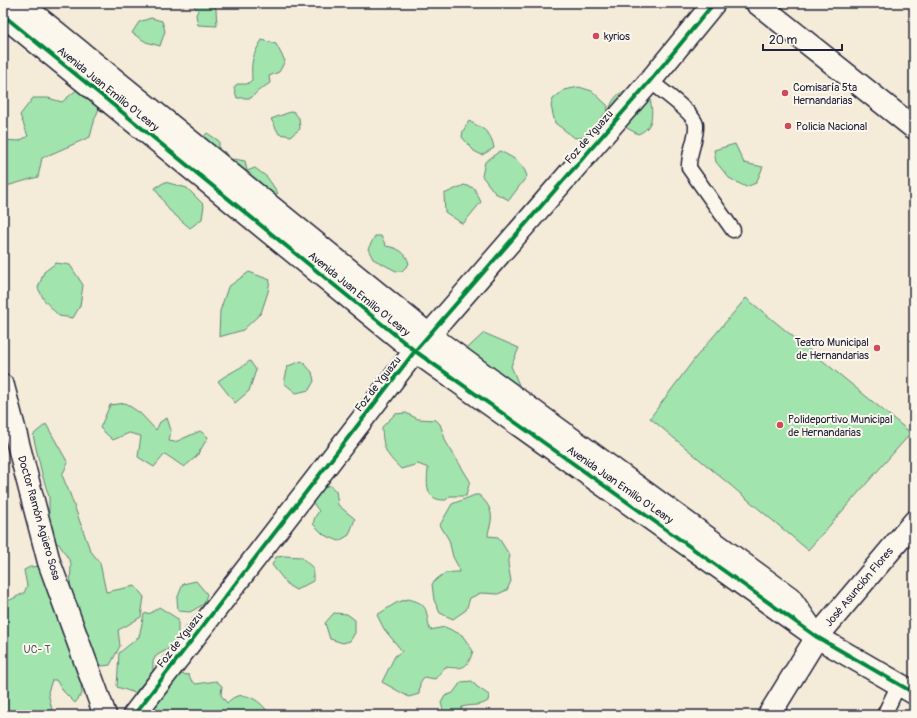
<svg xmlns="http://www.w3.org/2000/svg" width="917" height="718" font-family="Pangolin,sans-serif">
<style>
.green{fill:#a2e4ad;stroke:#628374}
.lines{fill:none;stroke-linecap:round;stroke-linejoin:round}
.lane-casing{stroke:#22223b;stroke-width:17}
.street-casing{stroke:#22223b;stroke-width:25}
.secondary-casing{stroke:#22223b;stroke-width:25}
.lane{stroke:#fbf7ec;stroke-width:14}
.street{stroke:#fbf7ec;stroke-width:22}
.secondary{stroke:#fbf7ec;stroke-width:22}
.cycleway-casing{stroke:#fbf7ec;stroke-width:6}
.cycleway{stroke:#00873e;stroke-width:4}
.poi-dot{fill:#d1495b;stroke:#fbf7ec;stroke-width:1.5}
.labels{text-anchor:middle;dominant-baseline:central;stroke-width:4;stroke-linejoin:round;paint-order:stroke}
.poi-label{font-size:11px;fill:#22223b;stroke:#fbf7ec;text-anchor:start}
.street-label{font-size:11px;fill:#22223b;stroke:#fbf7ec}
.park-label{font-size:11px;fill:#485c5d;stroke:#fbf7ec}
</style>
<rect width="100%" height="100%" fill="#f5ebd9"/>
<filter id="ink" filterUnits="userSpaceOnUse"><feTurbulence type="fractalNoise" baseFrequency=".025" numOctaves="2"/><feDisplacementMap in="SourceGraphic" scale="8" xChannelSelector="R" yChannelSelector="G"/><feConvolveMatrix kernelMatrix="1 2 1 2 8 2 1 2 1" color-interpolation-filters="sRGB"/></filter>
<g filter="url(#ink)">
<g class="green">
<path d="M191 3H214L216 9 217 26 198 25 196 15 198 10Z"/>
<path d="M151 18 162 21 165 31 160 46 146 42 132 33 139 22Z"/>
<path d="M262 40 276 44 285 61 279 72 269 76 270 83 258 91 251 98H237L234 88 237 84H247L252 80C251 61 252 56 262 40Z"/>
<path d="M86 82 103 100 95 118 90 137 42 158 38 177 3 187V140L19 141 28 136 20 115 33 98H48L62 102Z"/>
<path d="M579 87 592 91 608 106 605 121 589 137 575 138 555 123 551 106 553 99 564 90Z"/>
<path d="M636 89 650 99C653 113 654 128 638 134L625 127 609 110C614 95 621 90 636 89Z"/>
<path d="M293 111 299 118 300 129 291 136 279 134 271 119Z"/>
<path d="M469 121C483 129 491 131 494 148L482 155 474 151 462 137 463 131Z"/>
<path d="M207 133 219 141V151L225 152 230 162 234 159 245 161 247 171 255 168 267 177 278 193 263 206 197 145Z"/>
<path d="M735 144 744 163 763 167 756 183 746 187 729 178 716 162 714 150Z"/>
<path d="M500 151C513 158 522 161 527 176L509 200 495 193 482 176 485 162Z"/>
<path d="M165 182 187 188 204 205 202 219 190 228 169 210 155 188Z"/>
<path d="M464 185 474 188 481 202 463 224 445 212 444 194Z"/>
<path d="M375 236H381L386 246C398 248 406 252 409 264L402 271H396L373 259 368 249Z"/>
<path d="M56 263 70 265 83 285 80 306 73 318 59 316 44 300 38 288 44 272Z"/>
<path d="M249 272 270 280 268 292 261 313 243 330 219 337 220 311 228 287Z"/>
<path d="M746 298 911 433 808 550 650 418 696 357Z"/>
<path d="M484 333 519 348 511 366 519 385 484 412 458 357Z"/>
<path d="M250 361 256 370 249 391 235 403 218 381C228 373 240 369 250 361Z"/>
<path d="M302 361 312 372 314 381 309 390 296 393 284 383 288 366Z"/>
<path d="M125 403 140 413 156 430 160 422 167 418 171 430 169 441 175 442 200 431 208 437 197 456 184 467 165 454 154 467 138 457 141 436 129 433 113 440 100 428 110 405Z"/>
<path d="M406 413 418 419 436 420 440 424 446 442 470 481 466 496H450L446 500C424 501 427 483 428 468L418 464 401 469C386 454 383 450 382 427L395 414Z"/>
<path d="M46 424 68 463 62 475 70 494 90 550 100 563 106 592 135 586 144 597 141 617 126 626 118 630 120 646 110 665 103 666 91 662 74 625 79 606 70 590 71 563 59 544 47 541 45 527 49 511V497L42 474 33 435Z"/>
<path d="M329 485 336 491 338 505 355 519 349 535 339 541 324 535 313 524 315 517 319 511 313 503 318 491Z"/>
<path d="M475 495H479C489 504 494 513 490 526 489 530 488 532 488 536L498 537 510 556 508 564 511 581 507 590 498 594 481 593 470 598 466 610 453 619 440 613 434 600 432 584C441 574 446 572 459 572L458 566 453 557 449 540 440 525 452 504Z"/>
<path d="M285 556 301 557 313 568V581L296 590 289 586 272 565 276 557Z"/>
<path d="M41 566 80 660 78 674 81 684 82 694 75 703 64 692 56 680H52L48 692 53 715H3V601L10 600 24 593 27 586 24 570 30 567Z"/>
<path d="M196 581 207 594 204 604 190 612 178 611 177 599 183 584Z"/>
<path d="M408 599C430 604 425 611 430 630L445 627 462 635 473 651C467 669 464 669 445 667L435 679 424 677 420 683 419 694 409 697 382 682 395 656 402 651 384 629 377 615 396 603Z"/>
<path d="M159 607 178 619V636L168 649 156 656 153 661V671L135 693 117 687 119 653 139 637 144 614 151 613Z"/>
<path d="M334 613 347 614 355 620V633L350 641 343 643 330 639 325 623Z"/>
<path d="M179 674 189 675 191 680 196 684 216 681 222 686 221 695 227 703C229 701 232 698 235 697 247 691 265 704 269 715H142L145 712 154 708 156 696Z"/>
<path d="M472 681 476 686 489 695 488 701C479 707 472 704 462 707L460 715H451L444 713 441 703 445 696 453 693 461 682Z"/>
</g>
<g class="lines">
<defs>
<g id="lane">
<path d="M650 81C660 89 695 114 696 125 697 139 688 153 689 168L733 230"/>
<path d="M884 715 899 684"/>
</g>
<g id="street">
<path d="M20 3 429 335 790 598 808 624"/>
<path d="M3 15 415 351 817 637 914 693"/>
<path d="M3 386 49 562 105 715"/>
<path d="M134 715 415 351 650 81 714 3"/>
<path d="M769 715 817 637 914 522"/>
</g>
<path id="secondary" d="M757 3 914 128"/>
</defs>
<use href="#lane" class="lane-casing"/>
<use href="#street" class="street-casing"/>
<use href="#secondary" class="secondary-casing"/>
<use href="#lane" class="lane"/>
<use href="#street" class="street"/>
<use href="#secondary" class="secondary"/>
<defs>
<g id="cycleway">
<path d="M3 15 415 351 817 637 914 693"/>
<path d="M134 715 415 351 650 81 714 3"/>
</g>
</defs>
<use href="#cycleway" class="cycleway-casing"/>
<use href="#cycleway" class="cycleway"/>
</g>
</g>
<g class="poi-dot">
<circle cx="596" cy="36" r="4"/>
<circle cx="785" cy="93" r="4"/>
<circle cx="788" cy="126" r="4"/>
<circle cx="877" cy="348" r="4"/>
<circle cx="780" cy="425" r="4"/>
</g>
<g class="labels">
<g class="poi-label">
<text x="604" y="36">kyrios</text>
<text x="793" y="87">Comisaría 5ta<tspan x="793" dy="13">Hernandarias</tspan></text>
<text x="796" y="126">Policia Nacional</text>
<text x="869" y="342" text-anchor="end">Teatro Municipal<tspan x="869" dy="13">de Hernandarias</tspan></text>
<text x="788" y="419">Polideportivo Municipal<tspan x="788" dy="13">de Hernandarias</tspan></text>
</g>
<g class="street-label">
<text transform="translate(108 89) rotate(39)">Avenida Juan Emilio O'Leary</text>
<text transform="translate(589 137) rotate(-49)">Foz de Yguazu</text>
<text transform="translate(359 294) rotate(39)">Avenida Juan Emilio O'Leary</text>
<text transform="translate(378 384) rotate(-52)">Foz de Yguazu</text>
<text transform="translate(620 485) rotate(35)">Avenida Juan Emilio O'Leary</text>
<text transform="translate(39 518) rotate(74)">Doctor Ramón Agüero Sosa</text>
<text transform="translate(859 587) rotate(-50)">José Asunción Flores</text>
<text transform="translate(180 640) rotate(-52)">Foz de Yguazu</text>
</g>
<g class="park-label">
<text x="37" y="649">UC- T</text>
</g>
</g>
<rect width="917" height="718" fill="none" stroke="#fbf7ec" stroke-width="16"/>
<rect x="8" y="8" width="901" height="702" fill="none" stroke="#22223b" stroke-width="1.5" filter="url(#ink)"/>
<path d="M763 44v6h79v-6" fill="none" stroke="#22223b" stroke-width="2"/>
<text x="769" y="44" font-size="12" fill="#22223b" stroke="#fbf7ec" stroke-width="3" paint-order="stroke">20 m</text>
</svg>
